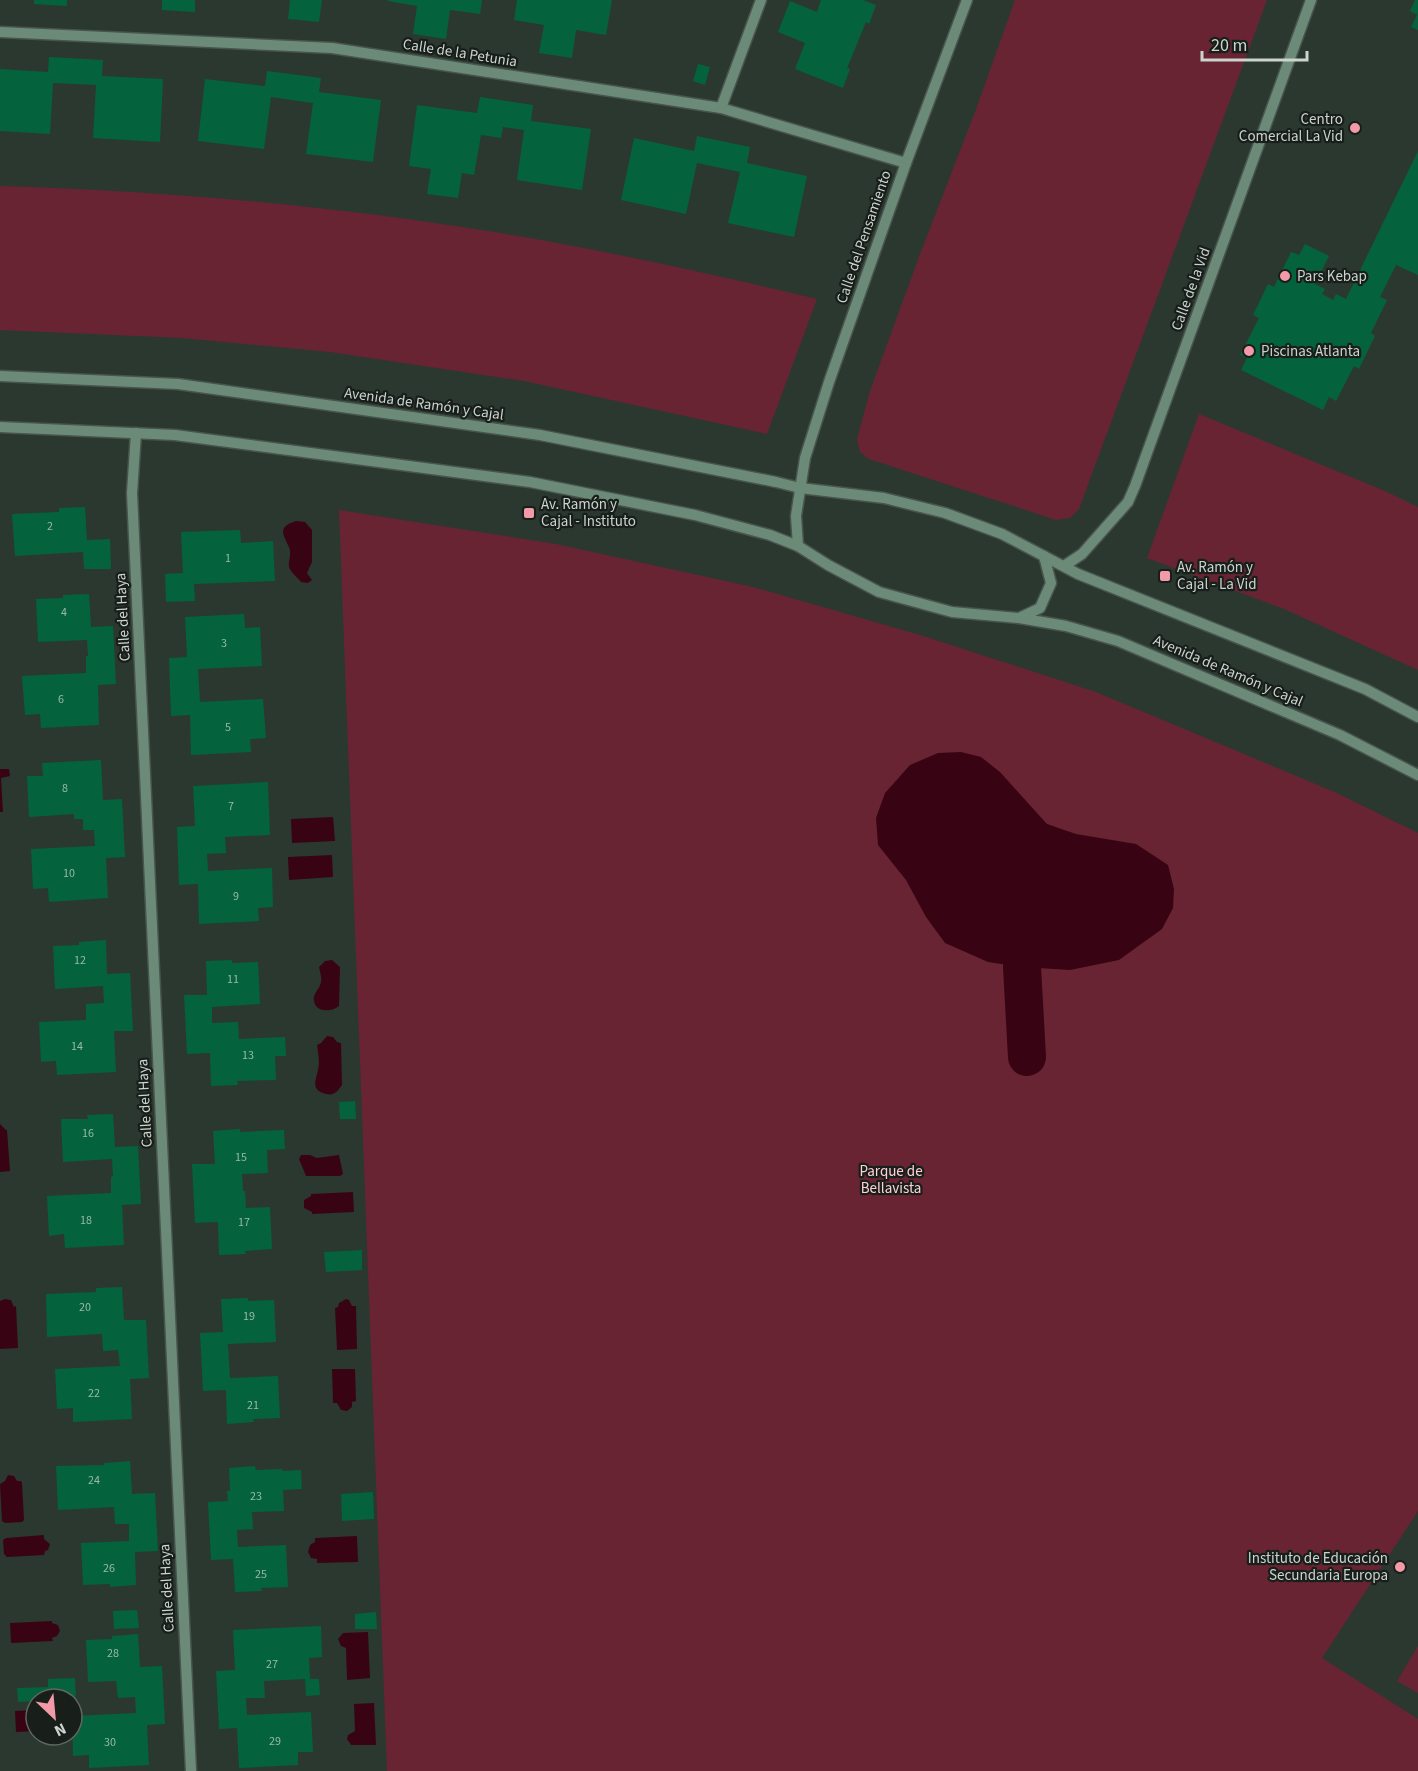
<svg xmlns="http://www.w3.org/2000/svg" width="1418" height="1771" font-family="'Source Sans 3',sans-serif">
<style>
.green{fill:#682433}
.water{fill:#380413}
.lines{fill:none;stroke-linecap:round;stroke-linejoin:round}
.canal{stroke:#380413;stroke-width:38}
.building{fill:#04633c}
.minor-casing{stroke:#48544c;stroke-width:13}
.minor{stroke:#6b8b78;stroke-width:10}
.poi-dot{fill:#f39aa8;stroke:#181e1a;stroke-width:2}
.labels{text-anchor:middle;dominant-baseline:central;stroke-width:4.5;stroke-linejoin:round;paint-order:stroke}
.number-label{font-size:12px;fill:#99b8aa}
.street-label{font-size:15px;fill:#cbd4ce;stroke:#181e1a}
.poi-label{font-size:15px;fill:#cbd4ce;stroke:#181e1a;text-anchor:start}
.park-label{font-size:15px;fill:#ffd0d6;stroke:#181e1a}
</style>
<rect width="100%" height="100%" fill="#2b3830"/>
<g class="green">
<path d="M1015 0H1267L1079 509 1070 518 1056 520 869 459 860 452 857 439 870 391 920 254 975 112Z"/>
<path d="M0 186C163 191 327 205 488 231 599 249 708 273 817 299L767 434 524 381 330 352 182 338 0 330Z"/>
<path d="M1199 414 1385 491 1418 507V670L1284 609 1147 558Z"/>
<path d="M339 510 556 544 753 587 920 635 1096 692 1337 793 1418 833V1511L1322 1658 1418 1719V1771H387Z"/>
<path d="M1418 1646V1693L1397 1681Z"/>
</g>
<g class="water">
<path d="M296 521 305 522 312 530V562L307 573 312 580 308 583 301 582C298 578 291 573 289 567 288 561 292 554 289 547 283 534 277 527 296 521Z"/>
<path d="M961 752 981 757 1000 772 1047 824 1076 834 1136 844 1168 865 1174 889 1173 908 1162 929 1119 960 1070 970 1022 967 988 962 945 943 926 917 906 880 878 845 876 818 885 793 910 765 938 753Z"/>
<path d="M0 769H9L10 776 1 778 3 812H0Z"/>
<path d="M333 817 335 841 292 843 291 819Z"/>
<path d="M332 855 333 877 289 880 288 857Z"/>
<path d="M332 960 340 967 339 1006C332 1012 316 1013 314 1001 312 994 320 989 321 982 322 978 320 972 319 967L325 961Z"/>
<path d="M327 1036 333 1037 337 1042 341 1043 342 1085C338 1091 334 1096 326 1094 310 1090 316 1080 318 1070 320 1063 318 1052 317 1045L321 1043Z"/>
<path d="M0 1124 6 1130H7L10 1171 0 1172Z"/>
<path d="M301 1155H310L317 1158 339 1155 343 1174 340 1176H306L299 1159Z"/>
<path d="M353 1192 354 1212 312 1214V1212L304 1208V1200L311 1196V1194Z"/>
<path d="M5 1299 11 1300 14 1307 16 1306 18 1348 0 1349V1301Z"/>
<path d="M346 1299 349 1300 352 1306H356L357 1349 337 1350 335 1308 338 1307 339 1303Z"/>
<path d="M332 1369H355L356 1401 352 1402V1407L347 1411 341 1410 337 1403H333Z"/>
<path d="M8 1475 14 1476 17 1481H21L22 1483 24 1520 22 1522 5 1523 2 1521 0 1484 5 1481Z"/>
<path d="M44 1535V1539L50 1544 48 1550 45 1551 44 1555 7 1557 4 1554 3 1540 6 1538Z"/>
<path d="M357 1536 358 1562 317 1563V1559L311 1558 308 1552 310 1545 315 1542V1538Z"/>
<path d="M52 1621V1623L58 1625 60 1631 57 1636 52 1638 53 1641 11 1643 10 1623Z"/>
<path d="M368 1632 370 1678 347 1680 346 1648 341 1646 338 1639 343 1633Z"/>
<path d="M374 1703 376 1745H351L347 1739 348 1735 355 1731 354 1704Z"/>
<path d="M36 1710V1731L16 1732 15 1711Z"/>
</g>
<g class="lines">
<path class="canal" d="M1022 967 1027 1057"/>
</g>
<g class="building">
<path d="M34 0H67V6L34 4Z"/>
<path d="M162 0H195V12L162 10Z"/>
<path d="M290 0H322L319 22 288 19Z"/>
<path d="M388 0H482L480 14 450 10 446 39 413 34 417 6 388 1Z"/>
<path d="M517 0H612L606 35 576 30 572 58 539 53 544 25 514 20Z"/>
<path d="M821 0H863L876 5 869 24 866 22 847 68 850 69 843 88 795 69 805 43 778 32 790 1 817 12Z"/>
<path d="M1415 0H1418V30L1411 27 1417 15 1410 11Z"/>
<path d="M49 57 103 60 102 76 163 79 160 142 93 138 96 85 53 83 50 134 0 131V69L48 72Z"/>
<path d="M698 64 710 67 705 85 693 81Z"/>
<path d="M267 71 321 78 319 92 381 100 373 162 306 154 313 103 271 97 264 149 198 141 205 79 265 86Z"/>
<path d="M480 97 533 105 531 121 591 129 582 190 517 180 524 130 503 127 501 138 481 135 474 175 462 173 458 198 427 194 431 169 409 166 417 105 477 113Z"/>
<path d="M697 136 750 147 747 163 807 176 794 237 728 223 740 172 697 163 686 214 621 200 634 138 694 151Z"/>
<path d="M1418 151V275L1396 265 1380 297 1387 300 1371 333 1375 336 1359 369 1354 366 1336 401 1329 397 1323 410 1241 370 1247 358 1240 355 1259 318 1253 315 1268 284 1274 287 1291 252 1299 255 1305 244 1329 256 1315 284 1325 289 1322 294 1333 300 1336 294 1346 299Z"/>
<path d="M85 507 87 540 110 539 111 569H84L83 552 15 556 12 514 59 512V508Z"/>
<path d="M240 530 241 543 273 541 275 581 194 584 195 601 166 602 165 574 183 573 181 532Z"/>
<path d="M89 594 91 627 113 626 116 684 98 685 99 725 41 728 40 714 25 715 22 676 86 673V656H88L87 640 38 642 36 599 63 598V595Z"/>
<path d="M244 614 245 628 260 627 262 666 198 669 200 702 263 699 266 738 250 739 251 752 191 755 190 715 171 716 169 658 187 657 185 617Z"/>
<path d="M101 760 103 800 122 799 125 857 106 858 108 898 49 902 48 888 33 889 31 849 95 846 94 830H83V819H74V814L29 817 27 776H43L42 763Z"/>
<path d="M268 782 270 835 225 837 226 853 207 854 208 871 272 868 273 907 258 908 259 921 199 924 198 884 179 885 177 827 195 826 193 786Z"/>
<path d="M106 940 107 974 130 973 133 1031H114L116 1072 57 1075 56 1061 41 1062 39 1022 86 1020V1004L104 1003 103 986 55 989 53 946 79 945V942Z"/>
<path d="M232 960V963L258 962 260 1004 212 1007V1023L238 1022 239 1039 285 1037 286 1056H275L276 1080 237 1081 238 1085 211 1086 210 1053 187 1054 184 995H207L206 961Z"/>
<path d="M355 1101 356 1119H340L339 1102Z"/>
<path d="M113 1114 115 1147 138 1146 141 1204 122 1205 124 1245 65 1248 64 1234 49 1236 47 1196 111 1193V1177L113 1176 112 1159 63 1162 61 1119H88L87 1115Z"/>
<path d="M240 1129V1132L284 1130 285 1149 267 1150 268 1173 242 1174 243 1191H245L246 1208 270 1207 272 1249 245 1251 246 1254 219 1255 218 1222 195 1223 192 1164H215L213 1131Z"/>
<path d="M362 1250V1270L326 1272 324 1252Z"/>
<path d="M122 1287 124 1320H146L149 1378 130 1379 132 1419 73 1422V1408L57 1409 55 1369 120 1366 118 1350 103 1351 102 1334 47 1337 46 1294 96 1292V1288Z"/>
<path d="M248 1298V1301L274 1300 276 1342 228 1344 230 1378 278 1376 280 1418 253 1419 254 1422 227 1424 226 1390 203 1391 200 1333 223 1332 221 1299Z"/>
<path d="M130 1461 132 1494 155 1493 158 1551 135 1552 136 1585 110 1587V1584L83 1585 81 1543 129 1541V1524H115L114 1507 58 1510 56 1466 104 1465V1463Z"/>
<path d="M255 1466 256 1470 282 1469 283 1471 301 1470 302 1489 283 1490 284 1511 252 1512 253 1529 237 1530 238 1547 286 1545 288 1587 261 1588 262 1591 235 1592 233 1559 211 1560 208 1502 228 1501 227 1491H230L229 1468Z"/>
<path d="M373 1492 374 1519 342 1521 341 1494Z"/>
<path d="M137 1610 139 1628 114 1629 113 1611Z"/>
<path d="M376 1612 377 1629H355V1614Z"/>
<path d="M321 1626 322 1657 309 1658 310 1679H319L320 1695 306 1696 305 1679 264 1681 265 1698H246L247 1715 311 1712 313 1752H298V1765L239 1768 237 1728 219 1729 216 1671 235 1670 233 1630Z"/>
<path d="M138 1634 140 1667 162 1666 165 1724 147 1725 149 1765 89 1768V1755L73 1756 72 1716 136 1713 135 1697 118 1698 116 1681 88 1682 86 1640 112 1639V1636Z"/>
<path d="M75 1678 76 1700 36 1699V1701L18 1702 17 1688 48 1687V1679Z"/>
</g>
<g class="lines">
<defs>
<g id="minor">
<path d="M0 32 332 48 721 108 906 163"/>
<path d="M721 108 761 0"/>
<path d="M0 376 178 384 540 435 776 482 800 488 884 498 945 513 1002 534 1078 574 1365 689 1418 717"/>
<path d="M0 427 175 435 530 482 695 515 770 535 798 546 828 565 879 592 952 612 1019 618 1066 626 1118 641 1340 735 1418 775"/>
<path d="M136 433 132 493 191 1771"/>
<path d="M798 546 796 516 805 458 829 382 906 163 967 0"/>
<path d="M1064 566 1082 554 1128 502 1135 486 1311 0"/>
<path d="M1019 618 1040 608 1051 583 1044 556"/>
</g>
</defs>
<use href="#minor" class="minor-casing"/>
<use href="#minor" class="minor"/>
</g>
<g class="poi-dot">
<circle cx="1355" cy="128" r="6"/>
<circle cx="1285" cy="276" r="6"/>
<circle cx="1249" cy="351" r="6"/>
<rect x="523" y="507" width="12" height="12" rx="3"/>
<rect x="1159" y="570" width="12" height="12" rx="3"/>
<circle cx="1400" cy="1567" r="6"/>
</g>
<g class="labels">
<g class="number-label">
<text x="50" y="526">2</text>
<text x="228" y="558">1</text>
<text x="64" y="612">4</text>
<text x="224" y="643">3</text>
<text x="61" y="699">6</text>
<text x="228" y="727">5</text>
<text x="65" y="788">8</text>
<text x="231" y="806">7</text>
<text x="69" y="873">10</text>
<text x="236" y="896">9</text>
<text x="80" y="960">12</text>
<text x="233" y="979">11</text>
<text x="77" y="1046">14</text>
<text x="248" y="1055">13</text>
<text x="88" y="1133">16</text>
<text x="241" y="1157">15</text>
<text x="86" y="1220">18</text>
<text x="244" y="1222">17</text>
<text x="85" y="1307">20</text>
<text x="249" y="1316">19</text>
<text x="94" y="1393">22</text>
<text x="253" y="1405">21</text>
<text x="94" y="1480">24</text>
<text x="256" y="1496">23</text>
<text x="109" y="1568">26</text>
<text x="261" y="1574">25</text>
<text x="113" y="1653">28</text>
<text x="272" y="1664">27</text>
<text x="275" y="1741">29</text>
<text x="110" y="1742">30</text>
</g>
<g class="street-label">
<text transform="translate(460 53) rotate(9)">Calle de la Petunia</text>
<text transform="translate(864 237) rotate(-71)">Calle del Pensamiento</text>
<text transform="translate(1191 289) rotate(-70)">Calle de la Vid</text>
<text transform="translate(424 404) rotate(8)">Avenida de Ramón y Cajal</text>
<text transform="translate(123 617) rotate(-93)">Calle del Haya</text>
<text transform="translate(1228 671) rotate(23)">Avenida de Ramón y Cajal</text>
<text transform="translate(145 1103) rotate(-93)">Calle del Haya</text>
<text transform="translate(167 1588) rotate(-93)">Calle del Haya</text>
</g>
<g class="poi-label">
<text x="1343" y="119" text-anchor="end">Centro<tspan x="1343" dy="17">Comercial La Vid</tspan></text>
<text x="1297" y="276">Pars Kebap</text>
<text x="1261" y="351">Piscinas Atlanta</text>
<text x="541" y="504">Av. Ramón y<tspan x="541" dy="17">Cajal - Instituto</tspan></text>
<text x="1177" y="567">Av. Ramón y<tspan x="1177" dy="17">Cajal - La Vid</tspan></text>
<text x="1388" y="1558" text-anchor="end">Instituto de Educación<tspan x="1388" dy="17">Secundaria Europa</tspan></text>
</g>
<g class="park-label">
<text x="891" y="1171">Parque de<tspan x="891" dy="17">Bellavista</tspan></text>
</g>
</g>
<g transform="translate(54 1717) rotate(154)"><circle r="28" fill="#181e1a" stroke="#606762" stroke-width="1.5"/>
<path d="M0-4.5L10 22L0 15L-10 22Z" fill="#f39aa8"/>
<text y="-9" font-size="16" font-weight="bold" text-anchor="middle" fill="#cbd4ce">N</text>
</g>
<path d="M1202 51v9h105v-9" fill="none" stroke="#cbd4ce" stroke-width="3"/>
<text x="1211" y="51" font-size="18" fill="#cbd4ce" stroke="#181e1a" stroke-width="4.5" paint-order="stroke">20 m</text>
</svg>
